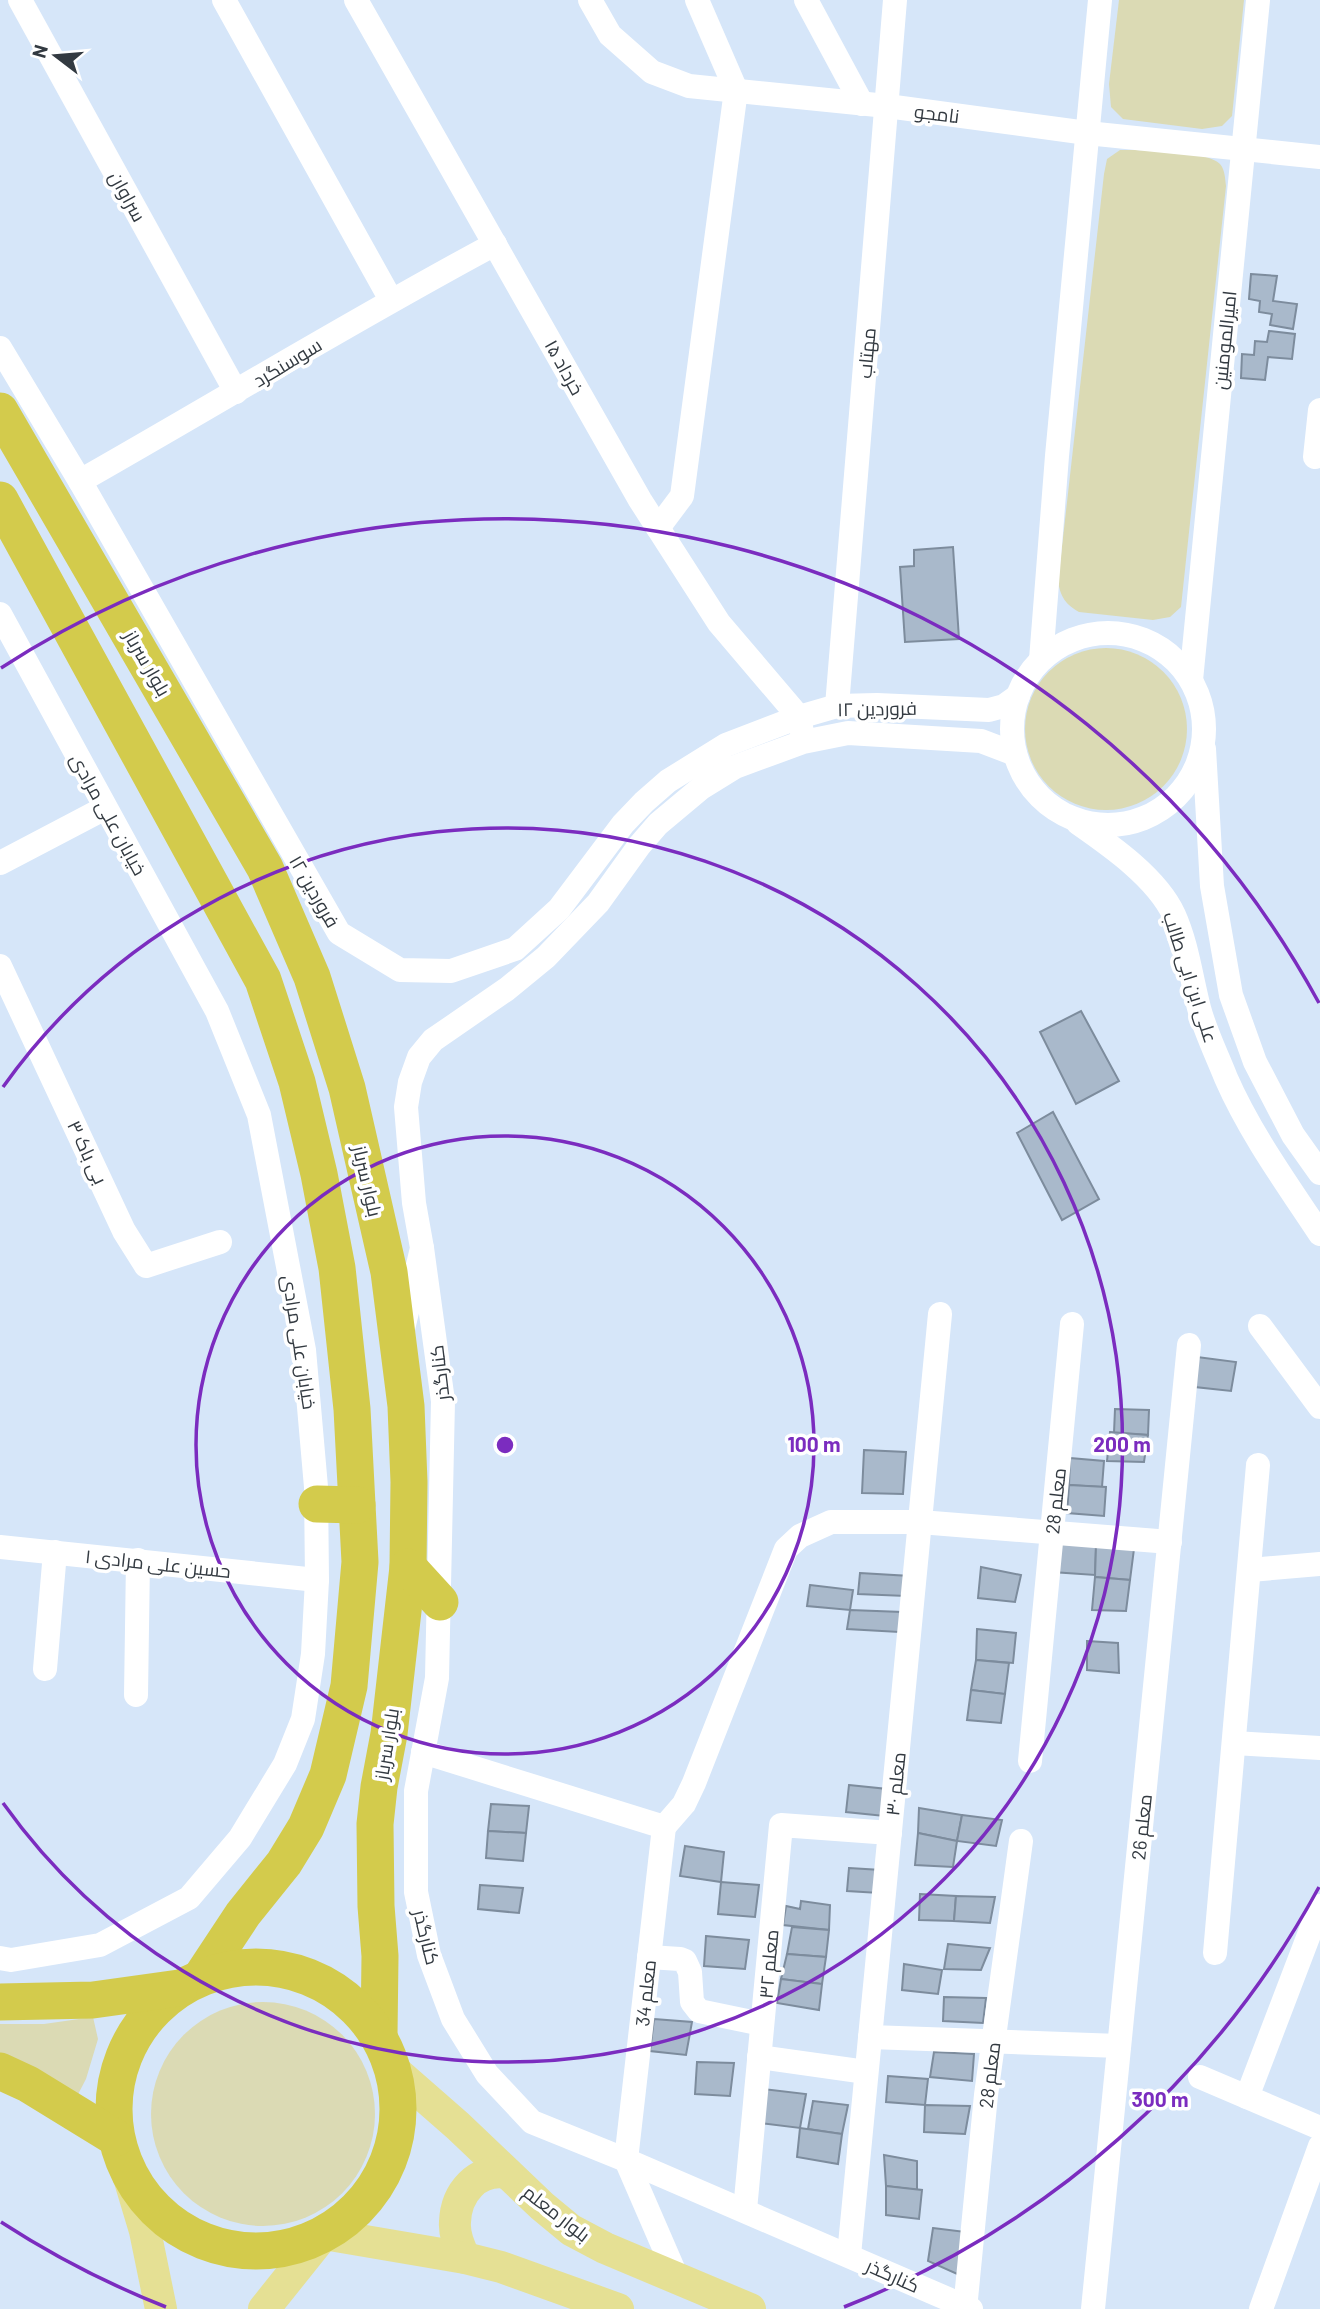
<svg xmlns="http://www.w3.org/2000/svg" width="1320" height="2309" font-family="Barlow,Cairo,sans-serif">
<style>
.green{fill:#dbdab4}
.building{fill:#a9b9cb;stroke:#7d8c9d;stroke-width:2}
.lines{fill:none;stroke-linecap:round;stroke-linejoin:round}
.minor{stroke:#fff;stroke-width:24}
.major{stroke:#e5e094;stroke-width:32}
.highway{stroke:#d3cb4c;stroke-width:37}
.ring{fill:none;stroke:#7b2cbf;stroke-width:3.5}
.labels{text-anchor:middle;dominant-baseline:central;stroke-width:7;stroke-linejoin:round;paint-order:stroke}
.street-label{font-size:19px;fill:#333a41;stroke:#fff}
.centre{fill:#7b2cbf;stroke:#fff;stroke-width:3.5}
.ring-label{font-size:21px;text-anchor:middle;font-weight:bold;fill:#7b2cbf;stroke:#fff;stroke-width:7;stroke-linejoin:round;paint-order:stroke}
</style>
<rect width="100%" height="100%" fill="#d6e6f9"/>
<g class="green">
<path d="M1119 0H1244L1232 116 1222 126 1202 129 1123 119 1111 107 1109 84Z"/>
<path d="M1120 150C1141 150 1207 150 1220 164 1225 170 1225 178 1226 186L1181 607 1170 617 1153 620 1079 612C1065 604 1061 597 1058 582L1104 174 1107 159Z"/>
<circle cx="1106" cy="729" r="81"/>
<circle cx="263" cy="2114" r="112"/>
<path d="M93 2017 98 2039 86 2079 74 2102 0 2056V2024H44Z"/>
</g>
<g class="building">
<path d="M1251 274 1277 276 1273 301 1297 304 1293 329 1270 325 1272 314 1259 312 1260 301 1249 299Z"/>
<path d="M1269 331 1295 334 1292 359 1268 357 1265 380 1241 378 1242 354 1254 355 1255 341 1267 342Z"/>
<path d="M953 547 959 639 905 642 900 567 914 566V550Z"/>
<path d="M1081 1011 1119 1081 1076 1104 1040 1032Z"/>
<path d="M1053 1112 1099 1199 1062 1220 1017 1133Z"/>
<path d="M1197 1357 1236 1362 1231 1391 1195 1387Z"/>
<path d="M1115 1409 1149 1410 1148 1435 1114 1433Z"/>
<path d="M1110 1432 1148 1435 1144 1462 1107 1461Z"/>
<path d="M864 1450 906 1452 903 1494 862 1493Z"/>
<path d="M1070 1458 1104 1461 1102 1487 1069 1485Z"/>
<path d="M1069 1485 1106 1487 1104 1516 1067 1513Z"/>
<path d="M1054 1542 1096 1546 1095 1575 1052 1572Z"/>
<path d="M1096 1546 1134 1549 1130 1580 1095 1577Z"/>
<path d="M981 1567 1021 1575 1015 1602 978 1598Z"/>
<path d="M860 1573 910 1576 906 1596 858 1594Z"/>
<path d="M1095 1577 1130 1580 1126 1611 1092 1610Z"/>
<path d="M810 1585 853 1590 850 1610 807 1606Z"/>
<path d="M850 1610 902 1612 899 1632 847 1629Z"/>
<path d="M977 1629 1016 1633 1013 1663 976 1660Z"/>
<path d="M1087 1641 1118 1643 1119 1673 1087 1670Z"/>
<path d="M976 1660 1009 1663 1005 1694 971 1690Z"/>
<path d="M971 1690 1005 1694 1001 1723 967 1720Z"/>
<path d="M849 1785 897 1790 894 1817 846 1812Z"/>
<path d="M491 1804 529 1806 526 1833 488 1831Z"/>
<path d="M919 1808 962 1815 957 1841 918 1833Z"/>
<path d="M962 1815 1002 1820 996 1846 957 1841Z"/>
<path d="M488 1831 526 1833 523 1861 486 1858Z"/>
<path d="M918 1833 957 1841 953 1867 915 1865Z"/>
<path d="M685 1846 724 1852 721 1882 680 1876Z"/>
<path d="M849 1868 881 1870 879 1893 847 1891Z"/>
<path d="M721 1882 759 1885 755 1917 718 1914Z"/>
<path d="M480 1885 523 1888 519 1913 478 1909Z"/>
<path d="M920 1894 956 1896 954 1921 919 1920Z"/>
<path d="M956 1896 995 1897 990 1923 954 1921Z"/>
<path d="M801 1901 830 1905 829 1930 783 1925 786 1906 800 1909Z"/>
<path d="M792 1927 829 1930 826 1957 787 1954Z"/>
<path d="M706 1936 749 1940 745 1969 704 1966Z"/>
<path d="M948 1944 990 1948 981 1970 944 1969Z"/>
<path d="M787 1954 826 1957 822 1984 781 1979Z"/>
<path d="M904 1964 942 1970 938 1994 902 1990Z"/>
<path d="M781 1979 822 1984 819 2010 777 2003Z"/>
<path d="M944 1997 986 1998 983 2023 943 2021Z"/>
<path d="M654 2019 692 2022 686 2055 650 2051Z"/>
<path d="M934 2052 974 2054 972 2081 930 2077Z"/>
<path d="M697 2062 734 2063 730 2096 695 2094Z"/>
<path d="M888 2076 928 2079 925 2105 886 2102Z"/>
<path d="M763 2089 806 2094 800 2128 759 2123Z"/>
<path d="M813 2101 848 2105 842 2134 808 2129Z"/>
<path d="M925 2105 970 2106 965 2134 924 2132Z"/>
<path d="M800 2128 842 2134 838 2164 797 2157Z"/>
<path d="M884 2155 917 2161V2190L886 2186Z"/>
<path d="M886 2186 922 2190 919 2219 886 2215Z"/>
<path d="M933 2228 982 2234 973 2281 928 2261Z"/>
</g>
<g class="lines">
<g class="minor">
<path d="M20 0 236 392"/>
<path d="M224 0 391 300"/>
<path d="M356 0 640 500 719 623 799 717 802 732"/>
<path d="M590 0 610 35 652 72 689 86 887 106 1087 133 1320 157"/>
<path d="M806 0 862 104"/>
<path d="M0 348 80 481 339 933 400 970 451 971 515 949 559 909 623 824 644 802 668 781 726 745 799 717 837 706 877 705 989 710 1004 706 1018 696"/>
<path d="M1315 457 1320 410"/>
<path d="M80 481C219 402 355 319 495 244"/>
<path d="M658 528 682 496 736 90 697 0"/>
<path d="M0 614 217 1011 259 1115 304 1350 316 1487 317 1580 313 1654 303 1719 285 1764 240 1838 189 1898 100 1945 11 1960 0 1958"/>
<circle cx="1108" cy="729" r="96"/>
<path d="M1041 660 1057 456 1100 0"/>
<path d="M1191 680 1258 0"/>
<path d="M837 706 895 0"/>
<path d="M1204 749 1212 886 1231 995 1255 1062 1293 1135 1320 1173"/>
<path d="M1078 823C1111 846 1157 878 1174 915 1187 944 1191 977 1199 1008 1205 1031 1217 1055 1226 1078 1250 1133 1287 1184 1320 1234"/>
<path d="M0 863 105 808"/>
<path d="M0 966 124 1231 146 1266 220 1242"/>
<path d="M422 1248 443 1401 437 1678 416 1791V1892L429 1955 453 2019 487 2074 532 2122 626 2160 971 2309"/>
<path d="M1260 1326 1320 1407"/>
<path d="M403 1329 422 1248 414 1203 406 1107 410 1082 419 1057 433 1040 507 989 546 957 598 903 639 846 658 824 701 788 735 767 803 742 848 733 981 741 1015 754"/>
<path d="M0 1547 317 1580"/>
<path d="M1250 1570 1320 1564"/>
<path d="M45 1669 55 1552"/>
<path d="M136 1695 138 1560"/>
<path d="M1234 1743 1320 1748"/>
<path d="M423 1752 664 1827"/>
<path d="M1030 1761 1072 1324"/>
<path d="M664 1827 684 1804 694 1783 786 1549 800 1536 831 1522H920L1170 1542"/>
<path d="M664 1827 626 2160 678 2280"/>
<path d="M1215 1953 1258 1465"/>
<path d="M649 1957 680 1959 685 1961 690 1972 692 2002 699 2011 762 2024"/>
<path d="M870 2037 1119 2046"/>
<path d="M759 2057 866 2072"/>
<path d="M1200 2077 1320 2128"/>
<path d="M1247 2097 1320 1906"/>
<path d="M745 2210 781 1825 890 1833"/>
<path d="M849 2255 940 1314"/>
<path d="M965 2309 986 2095 1021 1841"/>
<path d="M1093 2309 1189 1345"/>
<path d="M1261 2309 1320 2146"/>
</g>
<g class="major">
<path d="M394 2070 458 2126 542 2206 571 2230 605 2248 750 2309"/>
<path d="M127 2171 145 2231 161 2309"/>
<path d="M465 2258C459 2247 454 2235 455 2222 456 2193 477 2168 507 2173"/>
<path d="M264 2309 324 2234 465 2258 501 2267 618 2309"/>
</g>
<g class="highway">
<path d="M0 411 265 868 312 977 347 1088 389 1272 406 1406 409 1482 408 1567 389 1734 379 1787 375 1824 376 1906 380 1956 379 2035"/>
<path d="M0 500 263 980 297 1082 319 1174 337 1268 352 1409 360 1562 349 1686 328 1775 306 1827 284 1863 243 1914 202 1976"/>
<path d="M317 1504 357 1505"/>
<path d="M408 1567 440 1602"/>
<circle cx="256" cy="2109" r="142"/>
<path d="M0 2002 93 2000 179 1988"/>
<path d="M0 2071 28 2084 116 2138"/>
</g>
</g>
<g class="ring">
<circle cx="505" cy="1445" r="309"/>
<path d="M3 1087A617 617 0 1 1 3 1803"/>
<path d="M1319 1887A926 926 0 0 1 844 2307M166 2307A926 926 0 0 1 1 2222M1 668A926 926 0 0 1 1319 1003"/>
</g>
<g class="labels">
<g class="street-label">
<text transform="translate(937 113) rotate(7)">نامجو</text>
<text transform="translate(128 196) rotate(61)">سراوان</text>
<text transform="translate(1224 340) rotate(-84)">امیرالمومنین</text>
<text transform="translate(866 353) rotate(-85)">مهتاب</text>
<text transform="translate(287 362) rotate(-31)">سوسنگرد</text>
<text transform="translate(565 367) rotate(61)">۱۵ خرداد</text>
<text transform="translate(148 663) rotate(60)">بلوار سرباز</text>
<text transform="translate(877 708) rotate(-1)">۱۲ فروردین</text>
<text transform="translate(109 814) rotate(61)">خیابان علی مرادی</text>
<text transform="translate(315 891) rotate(60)">۱۲ فروردین</text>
<text transform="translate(1191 977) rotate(72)">علی ابن ابی طالب</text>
<text transform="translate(88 1152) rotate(65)">بی باک ۳</text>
<text transform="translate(368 1181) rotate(77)">بلوار سرباز</text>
<text transform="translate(300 1342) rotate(81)">خیابان علی مرادی</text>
<text transform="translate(439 1373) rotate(-97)">کنارگذر</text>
<text transform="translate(1055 1501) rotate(-84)">معلم 28</text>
<text transform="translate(158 1563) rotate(6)">حسین علی مرادی ۱</text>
<text transform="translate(386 1744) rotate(-81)">بلوار سرباز</text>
<text transform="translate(895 1784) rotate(-84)">معلم ۳۰</text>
<text transform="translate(1141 1827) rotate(-84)">معلم 26</text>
<text transform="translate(427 1937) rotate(76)">کنارگذر</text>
<text transform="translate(768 1964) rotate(-85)">معلم ۳۲</text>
<text transform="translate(645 1993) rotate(-84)">معلم 34</text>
<text transform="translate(989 2075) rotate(-83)">معلم 28</text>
<text transform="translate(557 2213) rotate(38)">بلوار معلم</text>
<text transform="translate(893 2275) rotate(24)">کنارگذر</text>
</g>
</g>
<circle cx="505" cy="1445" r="10" class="centre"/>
<g class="ring-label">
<text x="814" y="1452">100 m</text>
<text x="1122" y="1452">200 m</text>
<text x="1160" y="2107">300 m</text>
</g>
<g transform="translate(56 56) rotate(286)" stroke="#ffffff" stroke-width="5" paint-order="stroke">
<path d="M0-5L12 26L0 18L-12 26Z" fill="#333a41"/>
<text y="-10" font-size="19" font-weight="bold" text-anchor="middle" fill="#333a41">N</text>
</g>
</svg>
